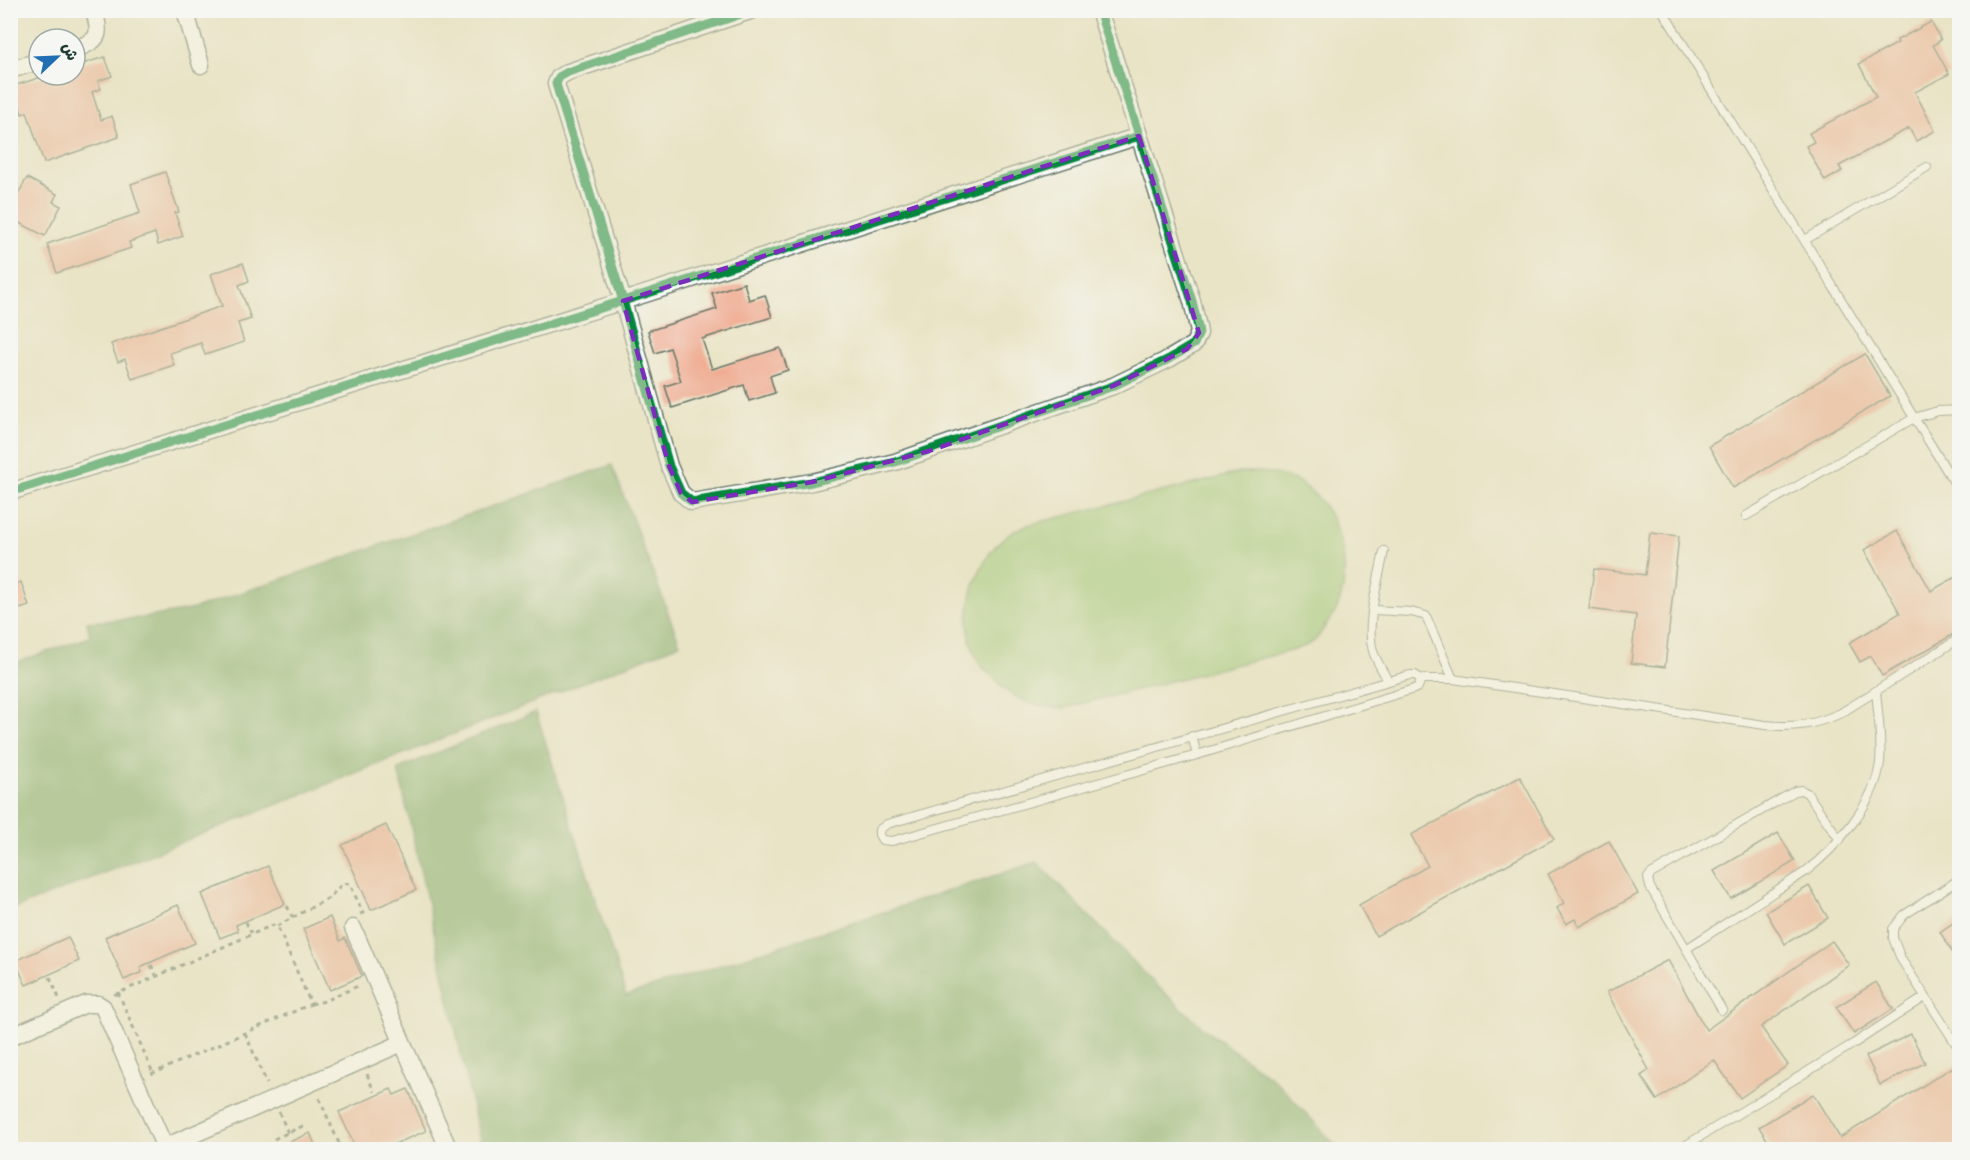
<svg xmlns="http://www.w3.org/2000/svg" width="1970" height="1160" font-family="Mynerve,'Playpen Sans Arabic',sans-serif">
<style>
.green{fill:#9ac876;stroke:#5c8255;stroke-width:1.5}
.forest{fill:#7bac67;stroke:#4d744e;stroke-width:1.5}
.building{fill:#efa98d}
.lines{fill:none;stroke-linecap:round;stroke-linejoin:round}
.lane-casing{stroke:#667767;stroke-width:10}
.street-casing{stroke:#667767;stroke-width:19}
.path{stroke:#667767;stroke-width:3;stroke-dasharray:4.5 4.5;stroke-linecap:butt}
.lane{stroke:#fff;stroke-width:8}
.street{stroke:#fff;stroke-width:16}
.cycleway-casing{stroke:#f6f6f2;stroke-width:13}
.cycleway{stroke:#00873e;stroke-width:9}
.marked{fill:none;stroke:#7b2cbf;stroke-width:4.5;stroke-dasharray:12 8;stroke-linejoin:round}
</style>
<rect width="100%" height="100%" fill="#f6f6f2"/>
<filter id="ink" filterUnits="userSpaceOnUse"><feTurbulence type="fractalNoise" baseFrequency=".0167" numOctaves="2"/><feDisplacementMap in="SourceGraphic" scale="12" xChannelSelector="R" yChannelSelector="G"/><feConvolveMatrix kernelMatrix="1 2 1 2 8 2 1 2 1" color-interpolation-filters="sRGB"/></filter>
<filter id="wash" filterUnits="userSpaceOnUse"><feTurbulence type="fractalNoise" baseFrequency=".008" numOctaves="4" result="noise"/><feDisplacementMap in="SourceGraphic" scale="24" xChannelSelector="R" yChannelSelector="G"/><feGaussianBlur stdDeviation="1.35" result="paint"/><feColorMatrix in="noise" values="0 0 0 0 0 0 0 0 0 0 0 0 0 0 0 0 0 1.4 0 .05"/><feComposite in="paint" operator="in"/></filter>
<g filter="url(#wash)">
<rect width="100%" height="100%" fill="#eae4c6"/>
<path class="green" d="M1242 472C1261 472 1283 472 1300 483 1338 508 1354 564 1338 606 1335 614 1330 619 1326 625 1321 632 1318 639 1311 643 1306 646 1300 648 1294 650L1064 708C1047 709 1021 702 1007 691 1002 688 999 682 995 678 991 674 987 673 984 669 955 632 970 572 1000 541 1007 534 1016 530 1024 526Z"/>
<g class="forest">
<path d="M612 465 680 644 11 910V664L90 637 87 622 142 618 194 609Z"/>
<path d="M536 712 626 996 1037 862 1157 986 1208 1032 1276 1081 1339 1149H482L398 769Z"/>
</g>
<g id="blocks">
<g class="building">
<path d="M1931 22 1941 40 1933 45 1949 74 1915 92 1935 131 1916 141 1909 128 1839 166 1842 171 1825 181 1806 146 1814 142 1809 133 1876 97 1859 64 1898 43 1897 40Z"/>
<path d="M105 57 112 76 98 81 101 89 92 92 101 120 112 116 119 137 44 163 27 112 22 114 20 107 10 110V87L48 75H75V66Z"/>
<path d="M165 172 179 212 175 213 183 236 158 245 155 233 129 242 131 248 57 273 47 244 140 213 131 184Z"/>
<path d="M27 178 57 194 53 202 61 206 45 236 10 218V208Z"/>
<path d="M243 263 249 281 239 285 251 319 238 323 244 342 205 355 201 343 170 353 174 365 132 379 125 359 118 362 111 344 222 306 211 274Z"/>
<path d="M744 283 749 300 765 295 772 317 702 339 712 369 780 348 788 370 770 376 775 393 749 401 744 385 672 408 665 386 681 381 670 348 655 353 648 331 717 309 712 293Z"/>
<path d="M1865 354 1890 396 1733 488 1709 446Z"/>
<path d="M1897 531 1931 591 1959 575V631L1882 676 1871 656 1860 662 1849 643 1900 613 1864 550Z"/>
<path d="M1650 533 1679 536 1665 667 1631 663 1636 615 1589 609 1594 569 1645 575Z"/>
<path d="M21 582 29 606 10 612V586Z"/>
<path d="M1520 777 1554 839 1376 936 1359 905 1428 866 1411 835Z"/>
<path d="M386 825 416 890 371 910 342 845Z"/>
<path d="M1778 833 1795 861 1731 899 1714 871Z"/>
<path d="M1609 841 1638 894 1579 927 1575 919 1566 924 1557 908 1564 903 1548 874Z"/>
<path d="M268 866 285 904 236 925 238 931 220 938 202 894Z"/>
<path d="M1809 886 1828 918 1785 944 1766 912Z"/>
<path d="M178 905 195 943 140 967 142 972 124 980 105 937Z"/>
<path d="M330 917 340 941 345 938 362 976 330 990 303 929Z"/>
<path d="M1959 919V963L1940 932Z"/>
<path d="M68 937 79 961 26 985 15 961Z"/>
<path d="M1832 941 1849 965 1761 1027 1788 1065 1740 1098 1714 1060 1657 1100 1641 1076 1649 1070 1607 992 1668 960 1706 1030Z"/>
<path d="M1876 982 1893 1009 1854 1034 1836 1007Z"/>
<path d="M1911 1034 1925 1063 1880 1085 1866 1056Z"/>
<path d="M1959 1063V1149H1773L1759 1127 1813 1094 1840 1138Z"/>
<path d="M391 1089 394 1095 408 1089 426 1131 382 1149H356L339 1112Z"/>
<path d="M310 1133 317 1149H273Z"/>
</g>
</g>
</g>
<g filter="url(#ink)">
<use href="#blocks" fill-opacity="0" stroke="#667767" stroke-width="1.5"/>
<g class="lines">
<defs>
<g id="lane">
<path d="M1662 10 1960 492"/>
<path d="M1805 240 1927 167"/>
<path d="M1746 516 1914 418 1938 411 1960 410"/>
<path d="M1384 551C1379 579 1365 624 1373 651 1376 661 1383 671 1388 681"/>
<path d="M1373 610 1411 612 1426 616 1453 679"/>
<path d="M1410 675H1415L1421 679 1418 687 1414 689 1197 755 892 841 882 840 879 835V830L887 824Z"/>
<path d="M1421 679H1453L1765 725C1793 728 1815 725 1841 713L1960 638"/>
<path d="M1192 736 1197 755"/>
<path d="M1960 879 1904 915 1893 929V938L1901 959 1960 1050"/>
<path d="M1686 949 1805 872C1836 848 1876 802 1880 762 1882 739 1878 714 1876 691"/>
<path d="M1722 1010 1650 887 1648 878 1651 874 1795 791 1801 790 1807 793 1840 840"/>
<path d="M1678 1150 1853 1044 1925 997"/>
</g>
<g id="street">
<path d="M185 10 201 65"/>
<path d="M753 10 568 72 559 77 556 84 623 301 669 466 681 493 692 502 812 482 895 462 1113 386 1169 359 1194 344 1199 333 1198 327 1192 301 1099 10"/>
<path d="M75 49C100 40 101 36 94 10"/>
<path d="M10 70 39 61"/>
<path d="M10 492 623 301 1139 136"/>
<path d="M353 928 449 1150"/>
<path d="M10 1037 86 1004H98L103 1007 166 1150"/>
<path d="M165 1147 402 1043"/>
</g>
</defs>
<use href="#lane" class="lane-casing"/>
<use href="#street" class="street-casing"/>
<g class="path">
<path d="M287 906 293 918"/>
<path d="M246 922 251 933"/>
<path d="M277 926 329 898 343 883 350 884 363 913 360 914"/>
<path d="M151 965 156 975"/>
<path d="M50 977 59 998"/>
<path d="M118 992 153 1073"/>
<path d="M114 995 273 925 279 930 311 1004 149 1075"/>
<path d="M311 1004 325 1001 360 985"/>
<path d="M245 1033 267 1084"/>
<path d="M367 1074 374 1092"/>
<path d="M319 1098 342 1150"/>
<path d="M279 1112 288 1133"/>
<path d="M274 1139 305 1125"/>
<path d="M386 1150 388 1148"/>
</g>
<use href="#lane" class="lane"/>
<use href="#street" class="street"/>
<defs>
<g id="cycleway">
<path d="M753 10 568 72 559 77 556 84 623 301 669 466 681 493 692 502 812 482 895 462 1113 386 1169 359 1194 344 1199 333 1198 327 1192 301 1099 10"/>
<path d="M10 492 623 301 1139 136"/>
</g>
</defs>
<use href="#cycleway" class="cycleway-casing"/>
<use href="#cycleway" class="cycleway"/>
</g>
</g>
<path d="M0 0H1970V1160H0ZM1139 136 1199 333 1187 349 1113 386 929 451 812 482 692 502 681 493 669 466 623 301Z" fill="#eae4c6" fill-opacity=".55" fill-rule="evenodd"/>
<path class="marked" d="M1139 136 1199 333 1187 349 1113 386 929 451 812 482 692 502 681 493 669 466 623 301Z"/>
<rect width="1970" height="1160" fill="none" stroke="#f6f6f2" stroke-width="36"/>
<g transform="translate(57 57) rotate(67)"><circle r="28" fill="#f6f6f2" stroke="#a0aca6" stroke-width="1.5"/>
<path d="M0-4.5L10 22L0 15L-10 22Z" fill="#1f6fb2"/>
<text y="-9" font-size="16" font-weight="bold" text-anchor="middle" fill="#1f3d34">ش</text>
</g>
</svg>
